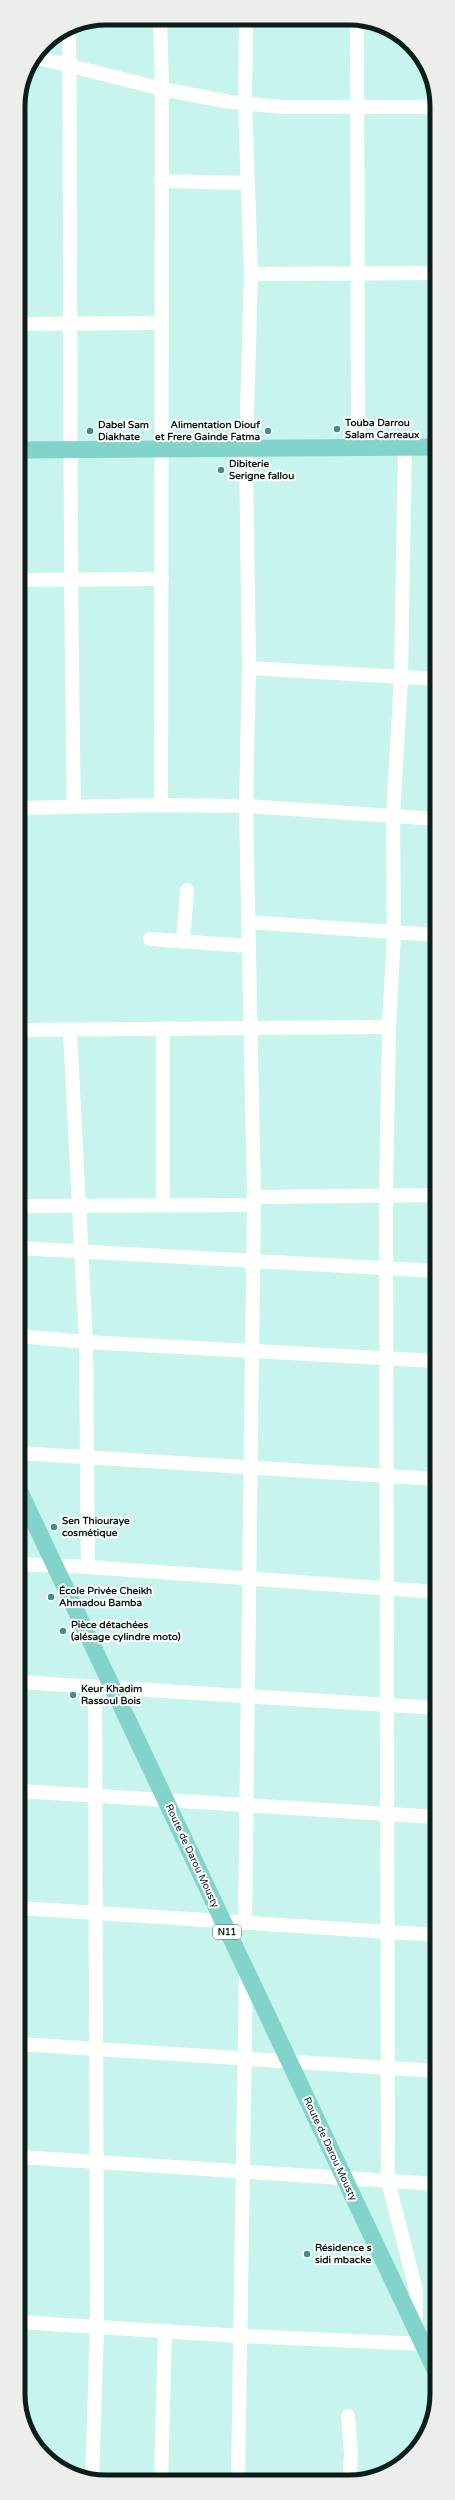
<svg xmlns="http://www.w3.org/2000/svg" width="455" height="2500" font-family="'Varela Round',sans-serif">
<style>
.lines{fill:none;stroke-linecap:round;stroke-linejoin:round}
.minor{stroke:#fff;stroke-width:14}
.major{stroke:#82d3ca;stroke-width:17}
.poi-dot{fill:#478d83;stroke:#fff;stroke-width:1.5}
.labels{text-anchor:middle;dominant-baseline:central;stroke-width:4;stroke-linejoin:round;paint-order:stroke}
.shield{fill:#fff;stroke:#55625f;stroke-width:1}
.shield-label{font-size:9px;font-weight:bold;fill:#0c1e1b}
.poi-label{font-size:10px;font-weight:bold;fill:#0c1e1b;stroke:#fff;text-anchor:start}
.street-label{font-size:10px;fill:#0c1e1b;stroke:#fff}
.rim{fill:none;stroke:#0c1e1b;stroke-width:5}
</style>
<rect width="100%" height="100%" fill="#c7f5ee"/>
<g class="lines">
<g class="minor">
<path d="M160 18 162 89 161 805"/>
<path d="M357 20 358 448"/>
<path d="M69 27C71 287 69 547 74 807"/>
<path d="M35 57 162 89 230 102 283 107H436"/>
<path d="M161 181 248 183"/>
<path d="M251 274 436 273"/>
<path d="M18 324 160 323"/>
<path d="M405 447 401 677 393 816 394 932 389 1027 386 1195 388 2181 416 2290V2328"/>
<path d="M18 580 162 579"/>
<path d="M249 668 436 679"/>
<path d="M18 808 161 805 246 806 437 819"/>
<path d="M248 922 437 935"/>
<path d="M150 939 248 946"/>
<path d="M183 942 187 890"/>
<path d="M163 1028V1204"/>
<path d="M18 1030 389 1027"/>
<path d="M70 1031 86 1342 88 1567"/>
<path d="M254 1197 437 1195"/>
<path d="M18 1206 254 1205"/>
<path d="M18 1248 437 1271"/>
<path d="M18 1336 86 1342 437 1361"/>
<path d="M18 1453 437 1479"/>
<path d="M19 1564 88 1567 437 1592"/>
<path d="M19 1682 437 1708"/>
<path d="M19 1791 437 1817"/>
<path d="M19 1908 437 1935"/>
<path d="M245 1923 254 1197 246 806 249 668 246 448 251 274 245 104 246 19"/>
<path d="M19 2044 437 2071"/>
<path d="M19 2157 437 2184"/>
<path d="M19 2322 240 2336 423 2344"/>
<path d="M348 2416 351 2455 349 2481"/>
<path d="M92 2480 97 2327 95 1687"/>
<path d="M161 2481 165 2331"/>
<path d="M238 2481 246 1971"/>
</g>
<g class="major">
<path d="M18 450 436 447"/>
<path d="M19 1490 437 2374"/>
</g>
</g>
<g class="poi-dot">
<circle cx="337" cy="429" r="4"/>
<circle cx="90" cy="431" r="4"/>
<circle cx="268" cy="431" r="4"/>
<circle cx="221" cy="470" r="4"/>
<circle cx="54" cy="1527" r="4"/>
<circle cx="51" cy="1597" r="4"/>
<circle cx="63" cy="1631" r="4"/>
<circle cx="73" cy="1695" r="4"/>
<circle cx="307" cy="2254" r="4"/>
</g>
<g class="labels">
<rect class="shield" x="213" y="1925" width="28" height="14" rx="3"/>
<g class="shield-label">
<text x="227" y="1932">N11</text>
</g>
<g class="poi-label">
<text x="345" y="423">Touba Darrou<tspan x="345" dy="12">Salam Carreaux</tspan></text>
<text x="98" y="425">Dabel Sam<tspan x="98" dy="12">Diakhate</tspan></text>
<text x="260" y="425" text-anchor="end">Alimentation Diouf<tspan x="260" dy="12">et Frere Gainde Fatma</tspan></text>
<text x="229" y="464">Dibiterie<tspan x="229" dy="12">Serigne fallou</tspan></text>
<text x="62" y="1521">Sen Thiouraye<tspan x="62" dy="12">cosmétique</tspan></text>
<text x="59" y="1591">École Privée Cheikh<tspan x="59" dy="12">Ahmadou Bamba</tspan></text>
<text x="71" y="1625">Pièce détachées<tspan x="71" dy="12">(alésage cylindre moto)</tspan></text>
<text x="81" y="1689">Keur Khadim<tspan x="81" dy="12">Rassoul Bois</tspan></text>
<text x="315" y="2248">Résidence s<tspan x="315" dy="12">sidi mbacke</tspan></text>
</g>
<g class="street-label">
<text transform="translate(192 1856) rotate(65)">Route de Darou Mousty</text>
<text transform="translate(330 2149) rotate(65)">Route de Darou Mousty</text>
</g>
</g>
<path d="M0 0H455V2500H0ZM106 25H349A81 81 0 0 1 430 106V2394A81 81 0 0 1 349 2475H106A81 81 0 0 1 25 2394V106A81 81 0 0 1 106 25Z" fill="#eceded" fill-rule="evenodd"/>
<path class="rim" d="M106 25H349A81 81 0 0 1 430 106V2394A81 81 0 0 1 349 2475H106A81 81 0 0 1 25 2394V106A81 81 0 0 1 106 25Z"/>
</svg>
